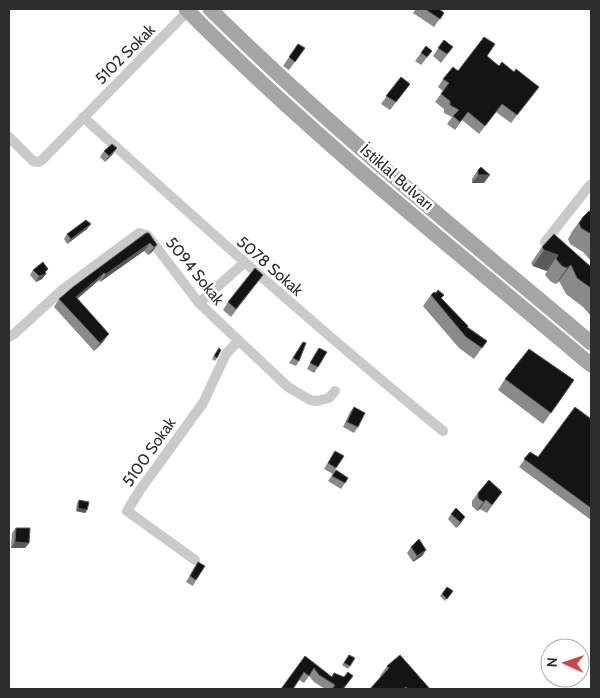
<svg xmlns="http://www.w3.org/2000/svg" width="600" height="698" font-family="Cabin,sans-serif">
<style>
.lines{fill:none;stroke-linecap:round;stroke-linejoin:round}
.minor{stroke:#cacaca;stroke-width:10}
.primary{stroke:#a5a5a5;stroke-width:15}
.wall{fill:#8a8a8a}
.shaded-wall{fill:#5a5a5a}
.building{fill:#141414;stroke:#5a5a5a}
.labels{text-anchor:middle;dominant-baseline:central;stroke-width:5;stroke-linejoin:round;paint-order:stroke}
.street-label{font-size:16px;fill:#2d2d2d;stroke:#fff}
</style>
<rect width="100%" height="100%" fill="#fff"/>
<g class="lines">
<g class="minor">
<path d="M83 117C201 224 319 330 443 431"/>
<path d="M9 137 33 161 38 162 42 160 188 11"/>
<path d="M556 252 545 242 590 185 591 186"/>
<path d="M199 303 244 263"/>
<path d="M9 337 14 334 62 290 139 233 147 235 199 303 288 387 310 400 317 401 329 398 335 391"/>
<path d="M195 560 127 511 140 490 203 403 226 354 238 341"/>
</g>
<g class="primary">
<path d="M186 9C312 137 454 249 591 365"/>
<path d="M210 9C330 128 462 234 591 343"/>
</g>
</g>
<g class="wall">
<path d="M416 9H439L444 13 434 27 413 13Z"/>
<path d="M444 40 453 47 441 63 433 56Z"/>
<path d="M298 44 305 48 289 70 283 66Z"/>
<path d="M426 46 432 51 421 65 415 61Z"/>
<path d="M487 56 499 66 514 72 539 87 511 123 496 112 479 134 462 120 455 130 447 124 452 117 444 113V109L435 102 443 91 438 87 443 79Z"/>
<path d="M401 77 410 84 390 110 381 104Z"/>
<path d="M104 151 113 154 105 162 100 157Z"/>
<path d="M478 170 484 183H472V179Z"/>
<path d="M591 209V261L583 252 570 244 568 239 571 234V233L582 218 590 211Z"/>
<path d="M87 229 67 244 64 239 67 234Z"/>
<path d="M146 233 157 245 152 252 148 255 144 251 100 282 99 280 77 299 103 342 94 351 54 307 59 299Z"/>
<path d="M542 247 591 267V316L583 307 566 294 559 281 556 284 551 282 545 275 547 271 533 266 531 263Z"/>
<path d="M33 270 45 272 46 274 42 279 36 282 30 275Z"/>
<path d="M263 275 231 317 223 310 228 302Z"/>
<path d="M436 293 467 327 487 341 474 359 459 348 423 306 431 295Z"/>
<path d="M303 342 299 361 296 366 289 363Z"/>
<path d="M219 348 217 358 215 361 212 359Z"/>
<path d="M319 348 318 367 314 373 307 369Z"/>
<path d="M505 379 574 380 543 424 498 390Z"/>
<path d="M354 407 358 427 354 433 343 427 350 412Z"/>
<path d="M591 419V520L519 467 530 452 538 457Z"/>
<path d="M335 451 336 468 333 474 324 469Z"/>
<path d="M336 470 348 478 341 489 328 481Z"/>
<path d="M502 492 487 513 480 509 477 511 472 506V501L478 493Z"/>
<path d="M79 500 87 510 85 513 76 511 77 503Z"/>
<path d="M451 514 465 517 461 523 456 528 448 519Z"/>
<path d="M16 528 29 543 25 548H11L12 533Z"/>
<path d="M411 547 426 550 422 556 413 562 407 553Z"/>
<path d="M198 562 196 580 193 586 186 582Z"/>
<path d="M447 587 453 591 445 601 440 596Z"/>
<path d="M349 655 355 658 348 669 342 665Z"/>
<path d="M305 656 344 689H325L314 682 309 676 304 683 299 680Z"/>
<path d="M387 666 430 689H370L380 677V676Z"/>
</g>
<g class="shaded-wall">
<path d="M117 148 113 154 105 162 109 156Z"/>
<path d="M478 175H490L484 183H472Z"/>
<path d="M91 224 87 229 67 244 71 239Z"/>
<path d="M150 243 144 251 100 282 106 274Z"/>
<path d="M157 245 152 252 148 255 154 247Z"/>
<path d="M544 250 558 255 547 271 533 266Z"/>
<path d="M571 265 559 281 556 284 567 268Z"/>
<path d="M48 269 44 274H46L42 279 36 282 39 276Z"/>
<path d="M104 273 99 280 70 305 76 297Z"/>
<path d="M109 334 103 342 94 351 100 343Z"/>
<path d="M486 500 480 509 477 511 483 502Z"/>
<path d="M78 508 87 510 85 513 76 511Z"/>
<path d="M465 517 461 523 456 528 460 522Z"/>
<path d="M15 542 29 543 25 548H11Z"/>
<path d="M426 550 422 556 413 562 417 556Z"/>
</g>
<g class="building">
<path d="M425 9H439L444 13 440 19Z"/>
<path d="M484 37 495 44 487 56 499 66 502 62 514 72 516 69 539 87 517 115 502 104 485 126 468 112 460 122 453 116 459 110 450 105V101L441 94 449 83 443 79 453 67 458 71Z"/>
<path d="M444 40 453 47 447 54 438 48Z"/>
<path d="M298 44 305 48 295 62 289 57Z"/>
<path d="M426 46 432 51 427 57 421 53Z"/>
<path d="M401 77 410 84 396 102 386 96Z"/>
<path d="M112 144 117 148 109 156 104 151Z"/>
<path d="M481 167 490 175H478V170Z"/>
<path d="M589 211 591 212V234L581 228 579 223 582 219V218Z"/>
<path d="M86 220 91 224 71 239 67 234Z"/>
<path d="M146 233H149L157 245 154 247 150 243 106 274 104 273 76 297 109 334 100 343 59 299 73 287Z"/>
<path d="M554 234 591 267V288L577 278 571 265 567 268 562 266 556 259 558 255 544 250 542 247Z"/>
<path d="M43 262 48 269 45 272 46 274 39 276 33 270Z"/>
<path d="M255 268 263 275 236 309 228 302Z"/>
<path d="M438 290 444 295 441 298 468 326 467 327 487 341 482 348 466 337 431 295 434 292 436 293Z"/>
<path d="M303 342 306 343 299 361 293 358Z"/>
<path d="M219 348 221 350 217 358 214 356Z"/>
<path d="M319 348 327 352 318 367 310 363Z"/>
<path d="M529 349 574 380 551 413 505 379Z"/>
<path d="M354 407 365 413 358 427 347 422Z"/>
<path d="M575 407 591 419V508L524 459 530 452 538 457Z"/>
<path d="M335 451 344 456 336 468 328 463Z"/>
<path d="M336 470 348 478 345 483 332 476Z"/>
<path d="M489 480 502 492 492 505 486 500 483 502 478 498V493Z"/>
<path d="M79 500 89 502 87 510 78 508Z"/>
<path d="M456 508 465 517 460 522 451 514Z"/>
<path d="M16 528H30L29 543 15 542Z"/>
<path d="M419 539 426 550 417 556 411 547Z"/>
<path d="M198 562 205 566 196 580 190 576Z"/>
<path d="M447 587 453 591 447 599 442 594Z"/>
<path d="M349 655 355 658 350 666 344 663Z"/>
<path d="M400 655 430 689H408L406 687 403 689H370L389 668 387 666Z"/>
<path d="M305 656 332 677 334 673 344 677 348 672 353 676 343 689H332L335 685 319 675 314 668 309 676 304 672 293 689H281Z"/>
</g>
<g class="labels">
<g class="street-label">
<text transform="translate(125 54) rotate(-45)">5102 Sokak</text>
<text transform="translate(397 177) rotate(41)">İstiklal Bulvarı</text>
<text transform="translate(270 266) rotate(41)">5078 Sokak</text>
<text transform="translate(195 271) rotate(51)">5094 Sokak</text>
<text transform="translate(149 452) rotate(-55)">5100 Sokak</text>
</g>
</g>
<rect width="600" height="698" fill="none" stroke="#2d2d2d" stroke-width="20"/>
<g transform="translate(565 663) rotate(273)"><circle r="24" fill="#ffffff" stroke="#ababab"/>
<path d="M0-4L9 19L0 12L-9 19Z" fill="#d24141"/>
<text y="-8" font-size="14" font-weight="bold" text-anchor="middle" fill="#2d2d2d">N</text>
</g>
</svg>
